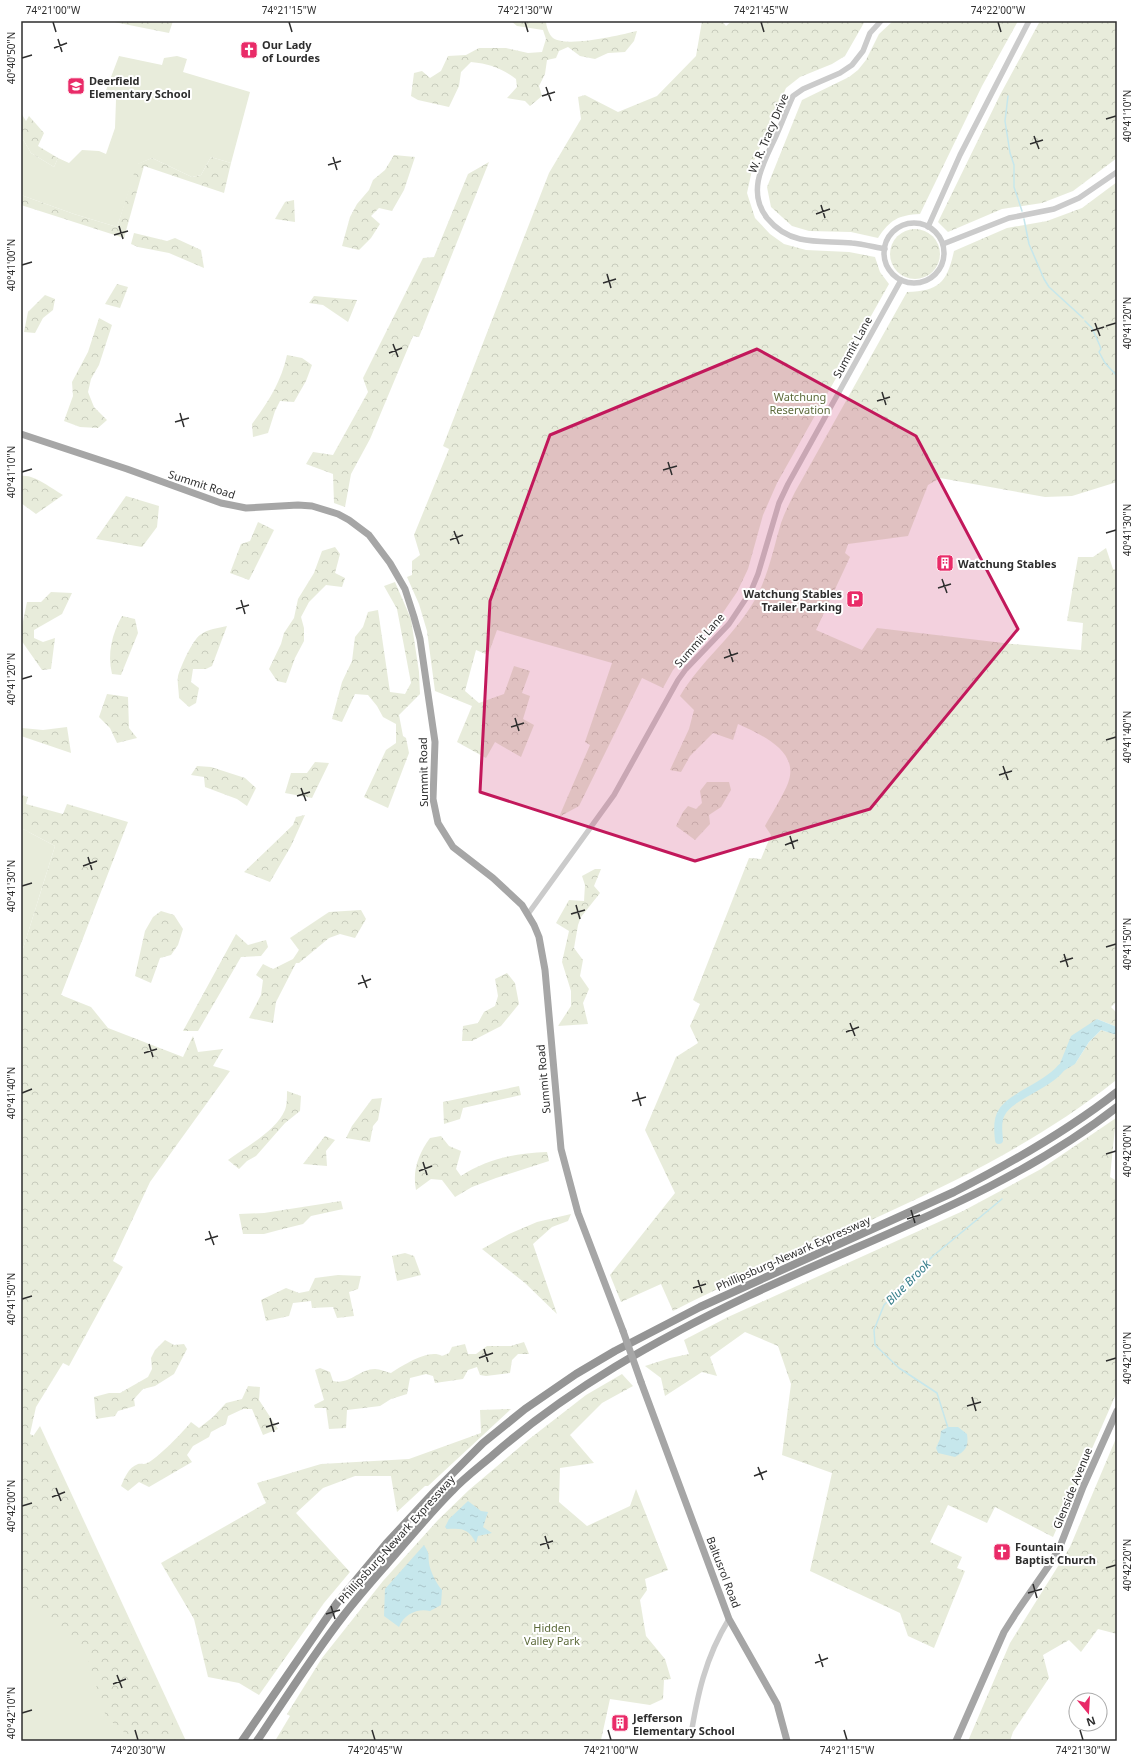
<svg xmlns="http://www.w3.org/2000/svg" width="1138" height="1762" font-family="'Noto Sans',sans-serif">
<style>
.green{fill:#e8ecdb}
.forest{fill:url(#forest-crowns)}
.water{fill:url(#water-ripples)}
.lines{fill:none;stroke-linecap:round;stroke-linejoin:round}
.stream{stroke:#c6e7ec;stroke-width:1.5}
.river{stroke:#c6e7ec;stroke-width:8}
.minor{stroke:#cbcbcb;stroke-width:5.5}
.major{stroke:#a6a6a6;stroke-width:7}
.highway{stroke:#959595;stroke-width:8}
.major-bridge{stroke:#a6a6a6;stroke-width:7}
.marked{fill:#c2185b;fill-opacity:0.2;stroke:#c2185b;stroke-width:3;stroke-linejoin:round}
.ticks{fill:none;stroke:#2e2e2e;stroke-width:1.5}
.labels{text-anchor:middle;dominant-baseline:central;stroke-width:4;stroke-linejoin:round;paint-order:stroke}
.poi-label{font-size:11px;font-weight:bold;fill:#2e2e2e;stroke:#fff;text-anchor:start}
.street-label{font-size:11px;fill:#2e2e2e;stroke:#fff}
.park-label{font-size:11px;fill:#5c6a3a;stroke:#fff}
.water-label{font-size:12px;font-style:italic;fill:#387f8b;stroke:#fff}
.neatline{fill:none;stroke:#2e2e2e;stroke-width:1.5}
.ticks-label{font-size:10px;text-anchor:middle;fill:#2e2e2e}
</style>
<defs>
<pattern id="forest-crowns" width="20" height="18" patternUnits="userSpaceOnUse"><rect width="20" height="18" fill="#e8ecdb"/><path d="M2 6a3 3 0 1 1 6 0M12 15a3 3 0 1 1 6 0" fill="none" stroke="#c7cbbc"/></pattern>
<pattern id="water-ripples" width="26" height="14" patternUnits="userSpaceOnUse"><rect width="26" height="14" fill="#c6e7ec"/><path d="M2 4q2-2 4 0t4 0M15 11q2-2 4 0t4 0" fill="none" stroke="#aac6cb"/></pattern>
</defs>
<rect width="100%" height="100%" fill="#fff"/>
<g class="green">
<path d="M119 56 162 65 164 58 177 56 187 59 183 72 250 92 231 163 211 157 201 175 192 177 152 158 138 164 117 227 74 214 21 195V136L31 153 54 167 58 158 69 163 82 150 99 151 106 154 115 128 116 100 105 93Z"/>
<path d="M21 828 55 846 21 955Z"/>
<path d="M40 1426 186 1741H21V1454Z"/>
</g>
<g class="forest">
<path d="M109 21H173L169 33Z"/>
<path d="M511 21H546C546 26 549 35 553 38 567 48 620 35 637 31L634 41 625 52 608 53 595 59 580 56 568 47 559 51 556 58 547 60 545 74 539 86 542 96 530 106 525 101 507 98 517 87 516 79C501 68 490 64 471 62L461 72 459 86 449 107 418 100 411 96 414 73 422 71 430 78 441 71 448 56 466 55 479 48H506L528 53 542 52 546 39 543 30 517 26Z"/>
<path d="M702 21H722L726 26 732 21H865L845 56 832 64 800 77 786 88 754 161 747 193 755 218 770 234 784 244 806 250 849 252 875 257 880 272 889 284 777 483 763 515 748 569 737 592 722 614 673 670 663 688 642 678 579 806 559 817 590 745 585 742 612 663 497 630 488 655 476 650 465 691 479 703 504 694 514 666 530 671 522 693 530 696 523 719 534 725 521 757 495 742 486 758 457 742 472 706 435 691 427 631 419 604 407 577 412 575V561L420 555 414 535 449 449 443 446 549 173 581 119 578 97 585 95 618 112 657 96 696 56Z"/>
<path d="M893 21H1018L982 86 920 214C898 215 890 220 878 238L851 232 809 231 792 226 771 207 767 187 802 100 849 77 858 70 866 60 879 34Z"/>
<path d="M1040 21H1117V158L1073 191 1042 203 1002 209 948 232 938 222 1000 95Z"/>
<path d="M21 113 26 121 29 116 44 133 38 146 58 158 54 167 31 153 21 136Z"/>
<path d="M394 155 415 157 404 190 392 211 379 208 371 216 380 224 371 238 359 250 342 246 350 217 357 204 369 190 373 180 385 170Z"/>
<path d="M211 157 231 163 224 193 144 166 124 238 21 205V195L74 214 117 227 137 164 152 158 192 177 201 175Z"/>
<path d="M489 162 419 337 413 336 370 439 351 474 345 507 334 503 333 474 306 464 313 452 333 455 368 392 363 378 423 258 434 257 468 174Z"/>
<path d="M1117 182V482L1072 496 1045 497 940 478 928 485 908 536 848 544 845 553 850 557 816 630 862 650 877 628 1012 644 1081 650 1083 623 1067 621 1078 557H1093L1106 548 1113 569 1117 570V1001L1111 1007 1117 1013V1027L1097 1019 1075 1064 1089 1042 1101 1030 1117 1035V1077L1115 1081C984 1185 821 1235 673 1311L661 1284 621 1302 610 1275 675 1193 645 1130 676 1057 698 1043 690 1026 700 1004 693 1000 749 858 761 859 771 835 765 826C771 815 786 791 789 780 798 750 760 734 738 724L733 740 713 733 690 756 681 772 670 770 689 729 694 710 680 696C700 662 733 637 753 603 768 578 773 550 781 523 785 512 790 502 795 492L907 292C940 291 947 282 954 251L1007 228 1047 221 1082 208Z"/>
<path d="M294 200 295 222 275 219 285 202Z"/>
<circle cx="915" cy="254" r="25"/>
<path d="M134 233 167 241 175 238 201 250 204 268 169 253 138 247 131 244Z"/>
<path d="M117 284 128 287 120 308 105 304Z"/>
<path d="M45 295 55 299 53 310 43 318 35 333 24 332 28 312Z"/>
<path d="M314 296 357 300 348 322 323 305 309 303Z"/>
<path d="M99 318 112 325 99 365 91 379 88 392 94 407 107 420 98 428 80 427 64 421 73 396 72 382 88 352Z"/>
<path d="M287 355 302 358 312 365 306 381 294 402 280 401 275 411 268 433 253 437 252 424C269 401 281 382 287 355Z"/>
<path d="M21 476C34 474 52 489 63 495L36 514 21 503Z"/>
<path d="M126 496 159 506 157 527 142 547 96 539Z"/>
<path d="M258 522 274 530 249 580 230 573 241 544 250 541Z"/>
<path d="M335 547 340 554 335 573 345 578 342 587 326 585 309 602 301 617 304 628V641L295 658 286 683 277 681 269 669 281 644 284 633 294 618 298 599 314 573 322 551Z"/>
<path d="M395 582 411 619 419 672 420 694 399 715 403 736 406 738 409 753 388 808 364 797 386 750 396 743V724L383 717 377 706 368 695 355 694 342 722 332 719 342 682 352 661 355 637 363 627 368 612 378 610 390 692 405 694 411 683 397 609 384 586Z"/>
<path d="M51 592 72 593 62 614 34 630V638L43 642 55 638 51 669 42 670 21 640V631L27 602H41Z"/>
<path d="M122 616 135 619 138 633 121 675 112 674C107 653 112 634 122 616Z"/>
<path d="M227 626 212 666 206 669H193L191 682 199 688 196 703 189 707 179 698C179 691 177 682 178 676 181 666 192 641 200 635 208 629 218 628 227 626Z"/>
<path d="M107 694 128 697 129 728 137 738 117 743 110 728 99 717Z"/>
<path d="M67 727 71 753 21 736 22 728 43 730Z"/>
<path d="M315 762 329 763 312 798 285 793 291 773H307Z"/>
<path d="M197 766 211 767 245 778 256 788 247 806 237 799 205 787 204 777 191 775Z"/>
<path d="M707 782H729L731 790 721 807 709 815 710 824 695 840 676 826 683 812 688 806 696 809 702 803 700 791Z"/>
<path d="M21 795 28 797 26 804 63 814 67 804 128 822 61 995 91 1007 108 1028 183 1057 193 1036 198 1052 223 1049 213 1066 230 1071 150 1182 113 1261 123 1267 69 1366 63 1363 36 1407 30 1434 42 1440 181 1741H135L106 1717 86 1653 21 1593V955L55 846 21 828Z"/>
<path d="M305 815 291 846 270 882 244 872 293 825 296 817Z"/>
<path d="M595 869H601L594 886 600 893 581 917 578 925 574 948 583 960 580 976 589 989 583 1003 588 1024 558 1026 571 1006V991L562 962 569 931 556 923 569 900 584 901 585 885 582 876Z"/>
<path d="M361 910 366 919 355 938 340 934 329 938 299 963H296L276 1002 273 1023 249 1018 261 995 263 980 256 975 263 964 273 969 293 959 299 950 290 938 329 912Z"/>
<path d="M161 911 174 915 183 929 178 945 171 955 160 958 151 983 135 976 145 931 153 917Z"/>
<path d="M236 934 248 945 266 940 268 947 261 956 241 957 198 1031H183Z"/>
<path d="M507 973 515 983 519 1004 501 1026 472 1041H462L463 1026 478 1023 484 1012 495 1006 498 996 495 979Z"/>
<path d="M519 1086 521 1095 463 1108 460 1119 444 1124 443 1102Z"/>
<path d="M287 1091 301 1096 300 1111 285 1123 256 1156 247 1161 239 1169 228 1160C246 1147 276 1131 285 1110 287 1105 287 1097 287 1091Z"/>
<path d="M382 1098 378 1120 373 1126 370 1142 346 1138 352 1126 372 1099Z"/>
<path d="M1116 1118 1110 1177 1117 1181V1392L1053 1537 995 1507 987 1523 948 1505 930 1542 962 1557 957 1568 965 1571 934 1648 908 1636 900 1613 810 1571 832 1473 782 1455 791 1384 778 1346 745 1332 710 1357 717 1376 702 1372 665 1396 661 1378 645 1366 670 1358 689 1354 684 1340 728 1317 963 1211 1041 1169Z"/>
<path d="M325 1136 335 1140 326 1151 327 1166 303 1164Z"/>
<path d="M441 1136 449 1146 461 1151 456 1169 461 1176C487 1159 515 1153 547 1152L549 1161 496 1178 472 1187 455 1197 442 1180 431 1179 416 1190C412 1170 419 1153 430 1138Z"/>
<path d="M341 1201 343 1209 311 1216 303 1224 279 1230 264 1234H243L239 1214 264 1213Z"/>
<path d="M571 1214 568 1221 552 1227 533 1244 557 1314 525 1283 482 1249 509 1234 537 1222Z"/>
<path d="M405 1253 414 1256 421 1275 397 1281 392 1256Z"/>
<path d="M338 1275 361 1276 358 1289 349 1292 354 1316 337 1318 333 1307 312 1308 311 1301 293 1303 289 1316 266 1321 261 1300 286 1288 299 1293 309 1291 315 1278Z"/>
<path d="M165 1340 174 1345 184 1344 187 1349 174 1374 155 1386 143 1389 134 1399 135 1406 118 1411 115 1416 96 1419 94 1397 109 1393H120L148 1377 152 1369 151 1358 155 1350Z"/>
<path d="M524 1342 529 1354H518L512 1360 510 1373 486 1376 480 1375 477 1367 468 1370 463 1379 435 1383 433 1376 426 1374 410 1378 407 1394 391 1399 380 1406 347 1410 346 1428 329 1429 326 1408H315L314 1405 324 1400 315 1370 320 1368 330 1372 333 1381C350 1385 359 1369 375 1369 380 1369 386 1372 391 1373 402 1366 429 1348 442 1356L449 1353 452 1347 465 1344 468 1354H476L487 1346H511Z"/>
<path d="M622 1374 633 1386 602 1403 570 1435 594 1463 560 1468 559 1502 587 1526 630 1506 636 1489 668 1570 645 1579 647 1590 640 1600 646 1636 665 1659 671 1679 664 1680 663 1699 650 1705 610 1699 601 1740 597 1741H275L290 1716 287 1714 322 1658 383 1581 438 1520 469 1490 528 1440 586 1395Z"/>
<path d="M248 1386 260 1387 259 1400 278 1429 263 1435 252 1409H243L228 1416 226 1424 211 1432 209 1437 193 1446 187 1455 192 1462 149 1487 139 1482 128 1491 121 1486C125 1477 128 1468 138 1464 141 1463 144 1465 147 1463 156 1460 185 1430 191 1422L199 1428 213 1417 226 1403 242 1399Z"/>
<path d="M511 1409 428 1486H425L397 1512 391 1476H355L323 1488 296 1513 350 1572 324 1603 259 1695 239 1683 208 1677 194 1619 161 1563 266 1503 257 1483 321 1464 409 1459 481 1433 480 1410Z"/>
<path d="M1117 1436V1634L1098 1629 1081 1652 1069 1640 1043 1655 1049 1678 1013 1732 1010 1741H968L1010 1643 1070 1547Z"/>
</g>
<g class="water">
<path d="M1097 1019 1117 1027V1035L1101 1030 1089 1042 1075 1064 1055 1076 1071 1036Z"/>
<path d="M948 1427H958L967 1434C969 1447 965 1451 955 1457L938 1453 936 1448 940 1439 941 1431Z"/>
<path d="M468 1501 481 1511 488 1512 483 1527 492 1533 478 1536 476 1543C468 1528 462 1528 447 1529L445 1527 449 1519Z"/>
<path d="M424 1545C430 1555 428 1553 429 1563 430 1571 437 1585 442 1590L441 1605 430 1611C418 1608 404 1614 399 1627L384 1616 385 1589Z"/>
</g>
<g class="lines">
<g class="stream">
<path d="M1008 96 1005 121 1010 153 1014 165V187L1022 211"/>
<path d="M1024 219 1029 244 1044 279 1049 287 1083 318"/>
<path d="M1085 321 1092 328 1100 346 1101 349 1099 352 1105 363 1117 376"/>
<path d="M1116 593H1117"/>
<path d="M948 1428 937 1393 899 1368 875 1345 874 1330 884 1305 933 1256 1002 1199"/>
</g>
<path class="river" d="M999 1140C998 1132 997 1119 1002 1112 1011 1096 1047 1086 1061 1068"/>
<g class="minor">
<path d="M881 21 870 33 863 51 852 65 840 73 803 89 793 96C787 109 782 123 776 136 764 162 746 191 767 218 776 229 787 236 800 239 817 243 835 241 852 243 863 244 874 247 885 249"/>
<circle cx="914" cy="253" r="30"/>
<path d="M928 227 960 155 1029 21"/>
<path d="M943 244 1009 218 1054 209 1079 198 1117 172"/>
<path d="M528 914 614 795 678 680 686 669 729 624 751 591 758 574 779 503 788 484 901 280"/>
<path d="M690 1741C697 1696 705 1658 729 1619"/>
</g>
<g class="major">
<path d="M21 434 127 469 221 503 246 508 298 505 312 506 338 514 349 520 369 535 390 563 405 589 414 617 420 639 435 742 433 799 438 823 453 847 493 878 522 905 534 925 539 937 545 970 561 1149 578 1213 623 1331"/>
<path d="M641 1382 729 1619 777 1704 787 1741"/>
<path d="M956 1741 1004 1632 1016 1613 1052 1561 1061 1544 1083 1487 1117 1411"/>
</g>
<g class="highway">
<path d="M242 1741 337 1603 386 1544 436 1490 483 1443 525 1409 576 1374 615 1351 700 1307 954 1192C1011 1163 1066 1132 1117 1092"/>
<path d="M257 1741C285 1699 313 1655 344 1615 357 1598 372 1581 386 1565 408 1540 429 1514 452 1491 464 1478 479 1467 493 1455 570 1388 656 1340 748 1296 872 1237 1007 1193 1117 1107"/>
</g>
<path class="major-bridge" d="M623 1331 641 1382"/>
</g>
<path class="marked" d="M757 349 916 436 1018 629 870 809 695 861 480 792 490 601 550 435Z"/>
<path class="ticks" d="M53 22 56 32M289 22 292 32M525 22 528 32M761 22 764 32M998 22 1001 32M58 39 62 52M54 48 67 43M22 58 32 55M546 87 551 101M542 96 555 92M1106 119 1116 116M1034 136 1039 149M1030 144 1043 140M333 157 337 170M328 165 341 161M821 205 825 218M816 214 830 209M119 226 123 239M114 235 128 231M22 265 32 262M607 274 611 288M603 283 616 279M1095 323 1100 336M1106 326 1116 323M1091 331 1104 327M393 344 398 357M389 353 402 348M882 392 886 405M877 401 890 397M180 413 184 427M175 422 189 418M668 462 672 475M663 470 677 466M22 472 32 469M454 531 459 544M1106 533 1116 530M450 540 463 535M942 579 947 593M938 588 951 584M241 600 245 614M236 609 249 605M729 649 733 662M724 658 738 653M22 679 32 676M515 718 519 731M511 727 524 723M1106 740 1116 737M1003 766 1008 780M999 775 1012 771M301 788 306 801M297 796 310 792M790 836 794 849M785 845 798 840M88 857 92 870M83 866 97 861M22 886 32 883M576 905 580 919M571 914 585 910M1106 947 1116 944M1064 954 1068 967M1060 962 1073 958M362 975 367 988M358 984 371 979M850 1023 855 1036M846 1032 859 1027M149 1044 153 1057M144 1053 157 1049M637 1092 641 1106M22 1093 32 1089M632 1101 646 1097M1106 1154 1116 1151M423 1162 427 1175M419 1171 432 1166M911 1210 915 1223M907 1219 920 1215M209 1231 214 1245M205 1240 218 1236M698 1280 702 1293M693 1288 706 1284M22 1299 32 1296M484 1349 488 1362M479 1358 493 1353M1106 1361 1116 1358M972 1397 976 1411M967 1406 981 1402M270 1418 274 1432M266 1427 279 1423M758 1467 763 1480M754 1476 767 1471M56 1488 61 1501M52 1497 65 1492M22 1506 32 1503M545 1536 549 1549M540 1545 553 1541M1106 1568 1116 1565M1033 1584 1037 1598M1028 1593 1042 1589M331 1606 335 1619M326 1614 340 1610M819 1654 823 1667M815 1663 828 1658M117 1675 122 1688M113 1684 126 1679M22 1713 32 1710M135 1730 138 1740M372 1730 375 1740M608 1730 611 1740M844 1730 847 1740M1080 1730 1083 1740"/>
<defs>
<symbol id="church-square" viewBox="-11 -11 22 22"><rect x="-9" y="-9" width="18" height="18" rx="4" fill="#e92b68" stroke="#fff"/><path d="M-1.2-6h2.4v3.5h3.3v2.4h-3.3V6h-2.4V-.1h-3.3v-2.4h3.3Z" fill="#fff"/></symbol>
<symbol id="school-square" viewBox="-11 -11 22 22"><rect x="-9" y="-9" width="18" height="18" rx="4" fill="#e92b68" stroke="#fff"/><path d="M0-5L7-2L0 1L-7-2ZM-4 1L0 2.5L4 1V4Q0 6-4 4Z" fill="#fff"/></symbol>
<symbol id="building-square" viewBox="-11 -11 22 22"><rect x="-9" y="-9" width="18" height="18" rx="4" fill="#e92b68" stroke="#fff"/><path d="M-4-6H4V6H1V3H-1V6H-4ZM-2.5-4.3h1.7v1.8h-1.7ZM.8-4.3h1.7v1.8H.8ZM-2.5-1h1.7V.8h-1.7ZM.8-1h1.7V.8H.8Z" fill="#fff"/></symbol>
<symbol id="parking-square" viewBox="-11 -11 22 22"><rect x="-9" y="-9" width="18" height="18" rx="4" fill="#e92b68" stroke="#fff"/><path d="M-3.5-5.5H1a3.5 3.5 0 0 1 0 7H-1V5.5H-3.5ZM-1-3.4V-.6H.8a1.4 1.4 0 0 0 0-2.8Z" fill="#fff"/></symbol>
</defs>
<g fill-rule="evenodd">
<use href="#church-square" x="239" y="40" width="20" height="20"/>
<use href="#school-square" x="66" y="76" width="20" height="20"/>
<use href="#building-square" x="935" y="553" width="20" height="20"/>
<use href="#parking-square" x="845" y="589" width="20" height="20"/>
<use href="#church-square" x="992" y="1542" width="20" height="20"/>
<use href="#building-square" x="610" y="1713" width="20" height="20"/>
</g>
<g class="labels">
<g class="poi-label">
<text x="262" y="44">Our Lady<tspan x="262" dy="13">of Lourdes</tspan></text>
<text x="89" y="80">Deerfield<tspan x="89" dy="13">Elementary School</tspan></text>
<text x="958" y="563">Watchung Stables</text>
<text x="842" y="593" text-anchor="end">Watchung Stables<tspan x="842" dy="13">Trailer Parking</tspan></text>
<text x="1015" y="1546">Fountain<tspan x="1015" dy="13">Baptist Church</tspan></text>
<text x="633" y="1717">Jefferson<tspan x="633" dy="13">Elementary School</tspan></text>
</g>
<g class="street-label">
<text transform="translate(768 133) rotate(-67)">W. R. Tracy Drive</text>
<text transform="translate(852 347) rotate(-61)">Summit Lane</text>
<text transform="translate(202 484) rotate(18)">Summit Road</text>
<text transform="translate(699 640) rotate(-48)">Summit Lane</text>
<text transform="translate(423 772) rotate(-91)">Summit Road</text>
<text transform="translate(543 1079) rotate(-95)">Summit Road</text>
<text transform="translate(793 1253) rotate(-24)">Phillipsburg-Newark Expressway</text>
<text transform="translate(1072 1488) rotate(-68)">Glenside Avenue</text>
<text transform="translate(396 1539) rotate(-48)">Phillipsburg-Newark Expressway</text>
<text transform="translate(724 1572) rotate(69)">Baltusrol Road</text>
</g>
<g class="park-label">
<text x="800" y="396">Watchung<tspan x="800" dy="13">Reservation</tspan></text>
<text x="552" y="1627">Hidden<tspan x="552" dy="13">Valley Park</tspan></text>
</g>
<g class="water-label">
<text transform="translate(908 1282) rotate(-45)">Blue Brook</text>
</g>
</g>
<rect width="1138" height="1762" fill="none" stroke="#ffffff" stroke-width="44"/>
<g transform="translate(1088 1712) rotate(162)"><circle r="19" fill="#ffffff" stroke="#ababab"/>
<path d="M0-3L7 15L0 10L-7 15Z" fill="#e92b68"/>
<text y="-6" font-size="11" font-weight="bold" text-anchor="middle" fill="#2e2e2e">N</text>
</g>
<rect x="22" y="22" width="1094" height="1718" class="neatline"/>
<g class="ticks-label">
<text x="53" y="14">74°21'00"W</text>
<text x="289" y="14">74°21'15"W</text>
<text x="525" y="14">74°21'30"W</text>
<text x="761" y="14">74°21'45"W</text>
<text x="998" y="14">74°22'00"W</text>
<text transform="translate(11 58) rotate(-90)" y="4">40°40'50"N</text>
<text transform="translate(1127 116) rotate(-90)" y="4">40°41'10"N</text>
<text transform="translate(11 265) rotate(-90)" y="4">40°41'00"N</text>
<text transform="translate(1127 323) rotate(-90)" y="4">40°41'20"N</text>
<text transform="translate(11 472) rotate(-90)" y="4">40°41'10"N</text>
<text transform="translate(1127 530) rotate(-90)" y="4">40°41'30"N</text>
<text transform="translate(11 679) rotate(-90)" y="4">40°41'20"N</text>
<text transform="translate(1127 737) rotate(-90)" y="4">40°41'40"N</text>
<text transform="translate(11 886) rotate(-90)" y="4">40°41'30"N</text>
<text transform="translate(1127 944) rotate(-90)" y="4">40°41'50"N</text>
<text transform="translate(11 1093) rotate(-90)" y="4">40°41'40"N</text>
<text transform="translate(1127 1151) rotate(-90)" y="4">40°42'00"N</text>
<text transform="translate(11 1299) rotate(-90)" y="4">40°41'50"N</text>
<text transform="translate(1127 1358) rotate(-90)" y="4">40°42'10"N</text>
<text transform="translate(11 1506) rotate(-90)" y="4">40°42'00"N</text>
<text transform="translate(1127 1565) rotate(-90)" y="4">40°42'20"N</text>
<text transform="translate(11 1713) rotate(-90)" y="4">40°42'10"N</text>
<text x="138" y="1754">74°20'30"W</text>
<text x="375" y="1754">74°20'45"W</text>
<text x="611" y="1754">74°21'00"W</text>
<text x="847" y="1754">74°21'15"W</text>
<text x="1083" y="1754">74°21'30"W</text>
</g>
</svg>
